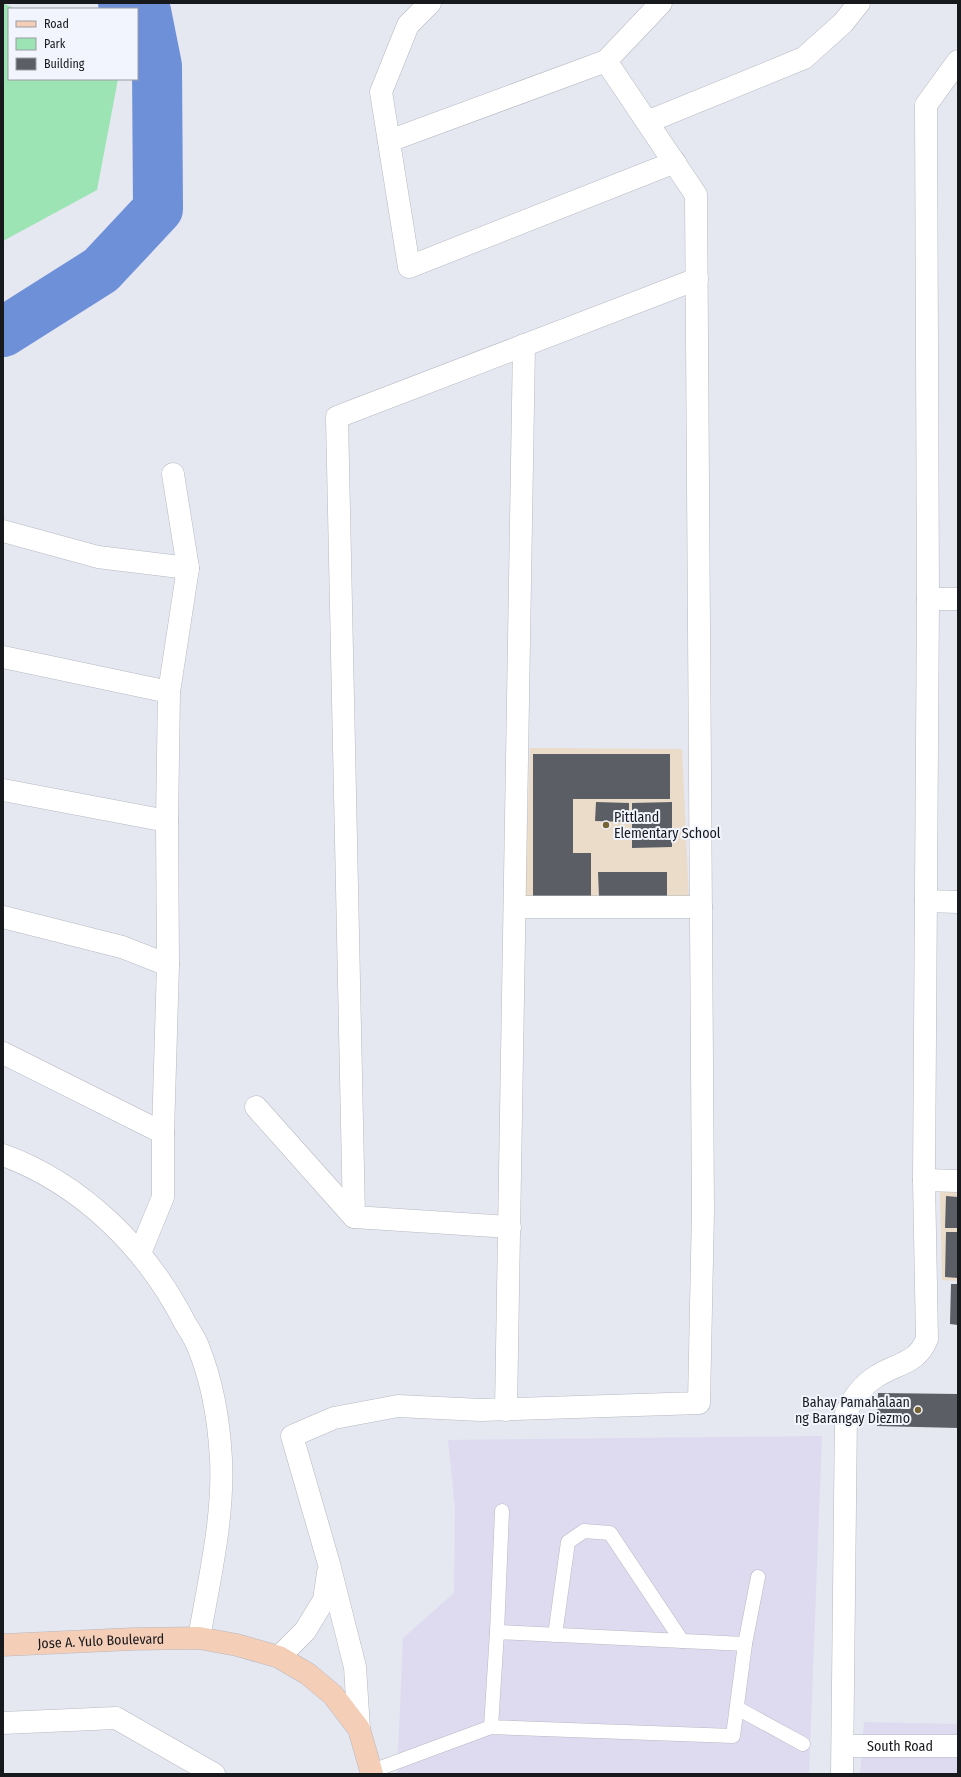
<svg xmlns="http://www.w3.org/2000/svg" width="961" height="1777" font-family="'Fira Sans Condensed',sans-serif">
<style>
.industrial{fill:#dedbf1}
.education{fill:#eadcc9}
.green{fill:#9ce4b3}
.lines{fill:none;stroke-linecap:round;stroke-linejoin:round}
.river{stroke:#6e90d8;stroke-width:50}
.building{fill:#5c5e65}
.service-casing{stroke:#b7b9c2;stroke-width:15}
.minor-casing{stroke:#b7b9c2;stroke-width:23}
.secondary-casing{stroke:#b7b9c2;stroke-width:23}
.service{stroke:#fff;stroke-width:14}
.minor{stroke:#fff;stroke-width:22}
.secondary{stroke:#f5ceb8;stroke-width:22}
.poi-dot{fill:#766533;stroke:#f3f5fe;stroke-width:1.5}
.labels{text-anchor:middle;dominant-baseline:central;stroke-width:4;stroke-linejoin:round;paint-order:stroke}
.poi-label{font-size:14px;fill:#18191c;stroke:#f3f5fe;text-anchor:start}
.street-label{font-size:14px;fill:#18191c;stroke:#f3f5fe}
</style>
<rect width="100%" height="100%" fill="#e5e7f1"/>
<g class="industrial">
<path d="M822 1436 809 1774H397L403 1638 454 1593 455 1508 448 1440Z"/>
<path d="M864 1722 958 1724V1774H860Z"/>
</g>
<g class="education">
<path d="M530 748 682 749 689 901 525 900Z"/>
<path d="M940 1190H958V1281L942 1280Z"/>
</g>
<path class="green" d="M3 3 15 9H9V79H118L97 190 3 241Z"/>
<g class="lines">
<path class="river" d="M3 332 101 270 158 209 157 66 146 11 123 3"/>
</g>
<g class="building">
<path d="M533 754H670V799H573V853H591V896H533Z"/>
<path d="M596 802 629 803V822L595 821Z"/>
<path d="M672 802V847L632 848V803Z"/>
<path d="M598 872H667V897H599Z"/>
<path d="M946 1196 958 1197V1228H945Z"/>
<path d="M946 1232H958V1278L945 1277Z"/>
<path d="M951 1284H958V1325L950 1324Z"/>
<path d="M878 1393 958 1394V1428L877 1426Z"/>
</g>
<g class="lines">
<defs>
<g id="service">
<path d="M497 1632 502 1511"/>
<path d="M555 1635 568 1542 584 1531 610 1533 682 1641"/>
<path d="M745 1644 758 1577"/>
<path d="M737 1708 803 1744"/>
<path d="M372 1771 491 1727 733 1736 745 1644 497 1632 491 1727"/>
</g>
<g id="minor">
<path d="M430 3 408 25 381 92 409 267 675 162"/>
<path d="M647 122 804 58 843 23 859 3"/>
<path d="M389 141 606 61 661 3"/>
<path d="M3 531 98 557 188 568"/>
<path d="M928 599H958"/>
<path d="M3 657 169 692"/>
<path d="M3 790 167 821"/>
<path d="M926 901 958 902"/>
<path d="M515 907H701"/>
<path d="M3 917 122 947 168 965"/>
<path d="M3 1053 163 1133"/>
<path d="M256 1107 354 1217 510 1227"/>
<path d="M3 1155C82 1184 147 1248 185 1323 190 1331 196 1340 199 1349 213 1384 219 1422 221 1459 224 1517 209 1581 199 1638"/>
<path d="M924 1180 958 1181"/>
<path d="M354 1217 337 417 697 279"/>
<path d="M140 1253 163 1197V1133L168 965 167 821 169 692 188 568 173 474"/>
<path d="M506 1410 524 345"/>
<path d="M279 1657 305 1631 324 1600 328 1573"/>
<path d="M3 1723 116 1718 214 1774"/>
<path d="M359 1729 355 1667 329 1564 292 1436 334 1418 398 1406 481 1410 699 1403 703 1210 696 195 606 61"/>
<path id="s1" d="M843 1746H958"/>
<path d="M842 1774 846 1413C853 1398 862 1385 877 1376 897 1363 917 1364 927 1339L924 1180 928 599 926 105 958 61"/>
</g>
<g id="secondary">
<path id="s2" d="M3 1645 133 1639 199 1638 237 1645 279 1657 308 1674 333 1695 359 1729 372 1774"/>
</g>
</defs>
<use href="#service" class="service-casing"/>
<use href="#minor" class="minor-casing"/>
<use href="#secondary" class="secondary-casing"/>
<use href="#service" class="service"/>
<use href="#minor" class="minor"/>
<use href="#secondary" class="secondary"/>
</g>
<g class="poi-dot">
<circle cx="606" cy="825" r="4"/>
<circle cx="918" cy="1410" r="4"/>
</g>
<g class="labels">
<g class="poi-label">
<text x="614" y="817">Pittland<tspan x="614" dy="16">Elementary School</tspan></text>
<text x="910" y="1402" text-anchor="end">Bahay Pamahalaan<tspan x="910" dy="16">ng Barangay Diezmo</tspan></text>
</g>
<g class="street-label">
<text stroke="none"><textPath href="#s2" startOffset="98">Jose A. Yulo Boulevard</textPath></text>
<text stroke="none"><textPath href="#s1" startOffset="57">South Road</textPath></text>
</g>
</g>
<rect width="961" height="1777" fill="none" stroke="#18191c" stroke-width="8"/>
<rect x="8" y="8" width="130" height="72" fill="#f3f5fe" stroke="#9b9da4"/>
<rect x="16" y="21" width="20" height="6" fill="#f5ceb8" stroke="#9b9da4"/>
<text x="44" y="28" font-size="12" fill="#18191c">Road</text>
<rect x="16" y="38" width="20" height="12" fill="#9ce4b3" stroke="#9b9da4"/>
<text x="44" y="48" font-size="12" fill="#18191c">Park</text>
<rect x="16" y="58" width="20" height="12" fill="#5c5e65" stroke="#9b9da4"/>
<text x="44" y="68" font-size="12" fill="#18191c">Building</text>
</svg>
